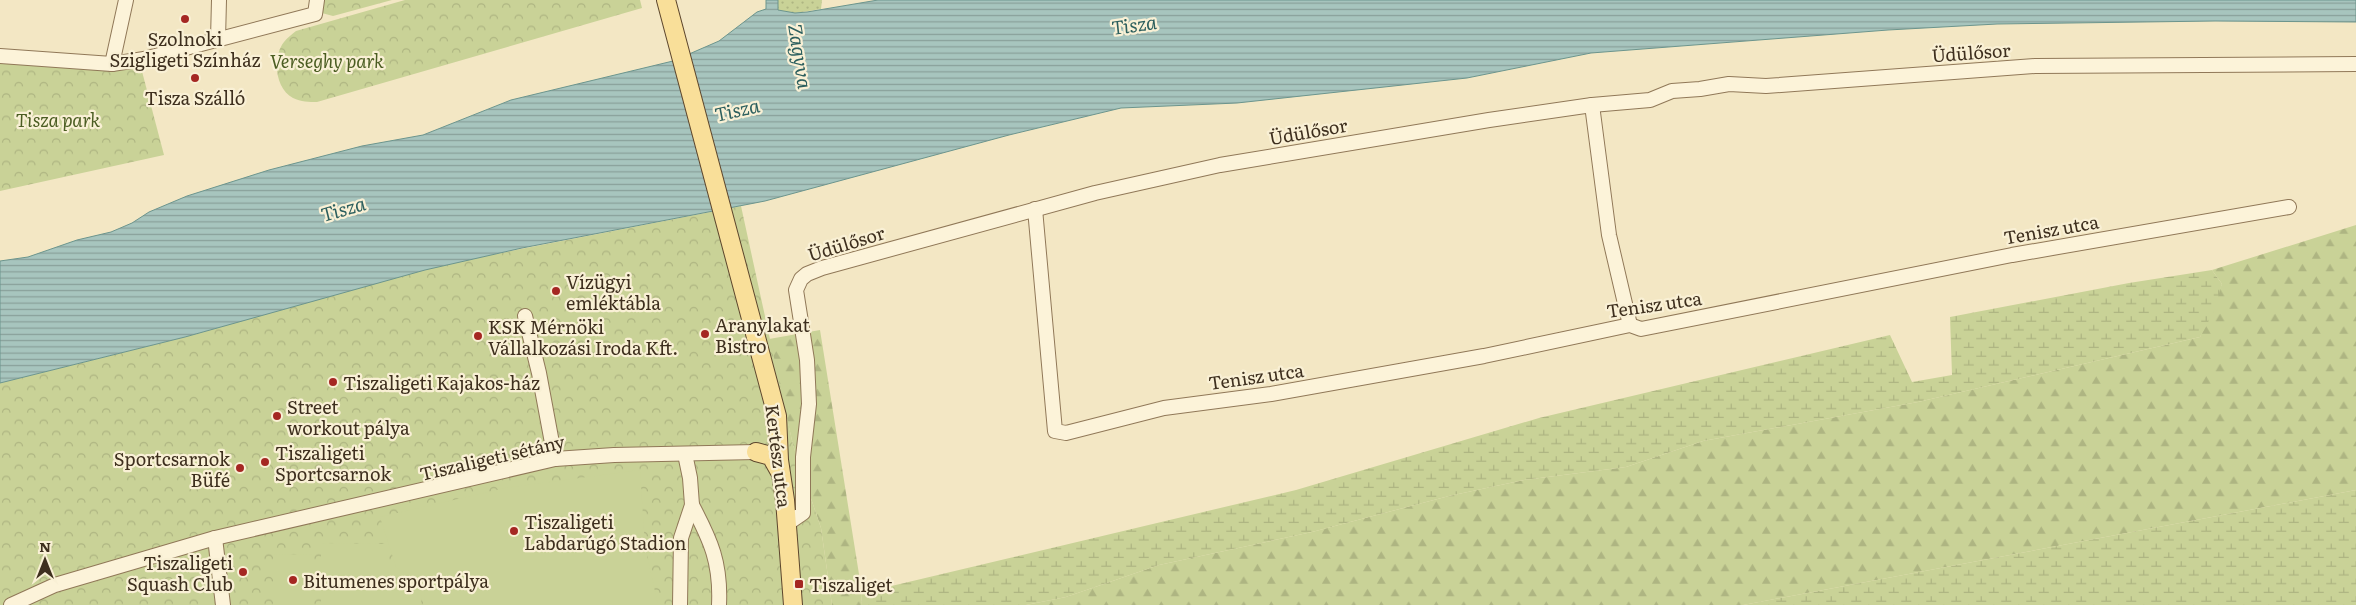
<svg xmlns="http://www.w3.org/2000/svg" width="2356" height="605" font-family="Literata,serif">
<style>
.grass{fill:url(#grass-dots)}
.forest{fill:url(#forest-firs)}
.wetland{fill:url(#wetland-marsh)}
.park{fill:url(#park-crowns)}
.pitch{fill:#c9d297}
.water{fill:url(#water-rules);stroke:#6c958d}
.lines{fill:none;stroke-linecap:round;stroke-linejoin:round}
.minor-casing{stroke:#907858;stroke-width:16}
.major-casing{stroke:#5d462d;stroke-width:20}
.minor{stroke:#fcf3d9;stroke-width:14}
.major{stroke:#f9df99;stroke-width:18}
.poi-dot{fill:#a52722;stroke:#f9f0d5;stroke-width:2}
.labels{text-anchor:middle;dominant-baseline:central;stroke-width:4.5;stroke-linejoin:round;paint-order:stroke}
.poi-label{font-size:18px;fill:#3e2f1e;stroke:#f9f0d5;text-anchor:start}
.street-label{font-size:18px;fill:#3e2f1e;stroke:#f9f0d5}
.park-label{font-size:18px;font-style:italic;fill:#4b5d22;stroke:#f9f0d5}
.water-label{font-size:19px;font-style:italic;fill:#2c5f5e;stroke:#f9f0d5}
</style>
<defs>
<pattern id="grass-dots" width="8" height="8" patternUnits="userSpaceOnUse" patternTransform="scale(1.25)"><rect width="8" height="8" fill="#c9d297"/><path d="M2 2h.1M6 6h.1" fill="none" stroke="#aeb582" stroke-width="1.8" stroke-linecap="round"/></pattern>
<pattern id="forest-firs" width="22" height="20" patternUnits="userSpaceOnUse" patternTransform="scale(1.25)"><rect width="22" height="20" fill="#c9d297"/><path d="M5 1l3.5 6h-7zM16 11l3.5 6h-7z" fill="#aeb582"/></pattern>
<pattern id="wetland-marsh" width="20" height="14" patternUnits="userSpaceOnUse" patternTransform="scale(1.25)"><rect width="20" height="14" fill="#c9d297"/><path d="M1 5h8M5 5V1M11 12h8M15 12V8" fill="none" stroke="#aeb582"/></pattern>
<pattern id="park-crowns" width="20" height="18" patternUnits="userSpaceOnUse" patternTransform="scale(1.25)"><rect width="20" height="18" fill="#c9d297"/><path d="M2 6a3 3 0 1 1 6 0M12 15a3 3 0 1 1 6 0" fill="none" stroke="#aeb582"/></pattern>
<pattern id="water-rules" width="6" height="5" patternUnits="userSpaceOnUse" patternTransform="scale(1.25)"><rect width="6" height="5" fill="#a7c5be"/><path d="M0 2.5h6" fill="none" stroke="#89a09a"/></pattern>
</defs>
<rect width="100%" height="100%" fill="#f3e7c4"/>
<path class="grass" d="M778 0H822L821 9 795 13 777 10Z"/>
<g class="forest">
<path d="M2356 225V490L1743 605H1026L1066 597 1159 565 1312 532 1449 496 1524 480 1626 467 1703 441 1918 402 2200 337 2222 284 2212 270Z"/>
<path d="M820 330 862 593 861 605H832L821 528 793 445 769 339Z"/>
</g>
<g class="wetland">
<path d="M2212 270 2222 284 2213 313 2200 337 1918 402 1703 441 1626 467 1524 480 1449 496 1312 532 1159 565 1066 597 1026 605H861L862 593 1296 490 1539 418 1890 335 1912 382 1952 375 1950 317 2129 283Z"/>
<path d="M2356 490V605H1743Z"/>
</g>
<g class="park">
<path d="M319 0H392L333 16 318 12Z"/>
<path d="M405 0H640L642 8 317 102C309 102 301 102 293 98 275 89 272 57 284 42 287 38 292 34 296 31Z"/>
<path d="M0 56 139 60 164 155 0 191Z"/>
<path d="M741 206 793 445 821 528 832 605H0V383L185 337 353 288 460 261Z"/>
</g>
<g class="pitch">
<path d="M640 470 645 546 658 605H424L425 586 396 567 380 517 505 488Z"/>
<path d="M321 543 386 544V581L321 580Z"/>
<path d="M273 554 313 555V605H273Z"/>
<path d="M321 585 422 587 421 605H321Z"/>
</g>
<path class="water" d="M766 0H778V10L795 13 807 12 878 0H2356V22L2215 21 1997 24 1888 30 1591 53 1467 78 1237 103 1121 108 1009 135 765 201 522 248 425 270 185 337 0 383V261L28 257 77 240 111 232 132 223 149 212 187 196 269 170 362 146 423 135 511 100 673 61 719 41 757 12 766 9Z"/>
<g class="lines">
<defs>
<g id="minor">
<path d="M218 39 219 0"/>
<path d="M0 56 112 64 144 59 315 14 317 0"/>
<path d="M112 64 126 0"/>
<path d="M1592 105 1609 235 1630 325"/>
<path d="M1035 209 1055 431 1066 433 1164 408 1271 394 1484 356 1630 325 1641 329 2012 255 2289 207"/>
<path d="M525 316 539 373 555 459"/>
<path d="M692 505C711 541 721 563 719 605"/>
<path d="M787 524 803 513V457L809 404 807 360 796 290 801 279 807 274 822 268 1095 193 1220 165 1489 120 1592 105 1650 100 1672 91 1700 89 1729 84 1766 86 2035 66 2356 64"/>
<path d="M215 538 223 605"/>
<path d="M11 605 55 585 215 538 555 459 614 455 756 452"/>
<path d="M680 605 681 538 692 505 690 478 685 454"/>
</g>
<g id="major">
<path d="M666 0 777 416 779 460 785 500 793 605"/>
<path d="M756 452 771 456 780 472"/>
</g>
</defs>
<use href="#minor" class="minor-casing"/>
<use href="#major" class="major-casing"/>
<use href="#minor" class="minor"/>
<use href="#major" class="major"/>
</g>
<g class="poi-dot">
<circle cx="185" cy="19" r="5"/>
<circle cx="195" cy="78" r="5"/>
<circle cx="556" cy="291" r="5"/>
<circle cx="705" cy="334" r="5"/>
<circle cx="478" cy="336" r="5"/>
<circle cx="333" cy="382" r="5"/>
<circle cx="277" cy="416" r="5"/>
<circle cx="265" cy="462" r="5"/>
<circle cx="240" cy="468" r="5"/>
<circle cx="514" cy="531" r="5"/>
<circle cx="243" cy="572" r="5"/>
<circle cx="293" cy="580" r="5"/>
<rect x="794" y="579" width="10" height="10" rx="2.5"/>
</g>
<g class="labels">
<g class="poi-label">
<text x="185" y="38" text-anchor="middle">Szolnoki<tspan x="185" dy="21">Szigligeti Színház</tspan></text>
<text x="195" y="97" text-anchor="middle">Tisza Szálló</text>
<text x="566" y="281">Vízügyi<tspan x="566" dy="21">emléktábla</tspan></text>
<text x="715" y="324">Aranylakat<tspan x="715" dy="21">Bistro</tspan></text>
<text x="488" y="326">KSK Mérnöki<tspan x="488" dy="21">Vállalkozási Iroda Kft.</tspan></text>
<text x="343" y="382">Tiszaligeti Kajakos-ház</text>
<text x="287" y="406">Street<tspan x="287" dy="21">workout pálya</tspan></text>
<text x="275" y="452">Tiszaligeti<tspan x="275" dy="21">Sportcsarnok</tspan></text>
<text x="230" y="458" text-anchor="end">Sportcsarnok<tspan x="230" dy="21">Büfé</tspan></text>
<text x="524" y="521">Tiszaligeti<tspan x="524" dy="21">Labdarúgó Stadion</tspan></text>
<text x="233" y="562" text-anchor="end">Tiszaligeti<tspan x="233" dy="21">Squash Club</tspan></text>
<text x="303" y="580">Bitumenes sportpálya</text>
<text x="809" y="584">Tiszaliget</text>
</g>
<g class="street-label">
<text transform="translate(1971 52) rotate(-4)">Üdülősor</text>
<text transform="translate(1308 131) rotate(-10)">Üdülősor</text>
<text transform="translate(2051 229) rotate(-10)">Tenisz utca</text>
<text transform="translate(846 243) rotate(-17)">Üdülősor</text>
<text transform="translate(1654 304) rotate(-8)">Tenisz utca</text>
<text transform="translate(1256 376) rotate(-8)">Tenisz utca</text>
<text transform="translate(779 456) rotate(83)">Kertész utca</text>
<text transform="translate(492 457) rotate(-13)">Tiszaligeti sétány</text>
</g>
<g class="park-label">
<text x="327" y="60">Verseghy park</text>
<text x="58" y="119">Tisza park</text>
</g>
<g class="water-label">
<text transform="translate(1134 24) rotate(-8)">Tisza</text>
<text transform="translate(801 56) rotate(81)">Zagyva</text>
<text transform="translate(737 109) rotate(-13)">Tisza</text>
<text transform="translate(343 208) rotate(-16)">Tisza</text>
</g>
</g>
<g transform="translate(45 560)" stroke="#f9f0d5" stroke-width="4" paint-order="stroke">
<path d="M0-4L9 19L0 12L-9 19Z" fill="#3e2f1e"/>
<text y="-8" font-size="14" font-weight="bold" text-anchor="middle" fill="#3e2f1e">N</text>
</g>
</svg>
